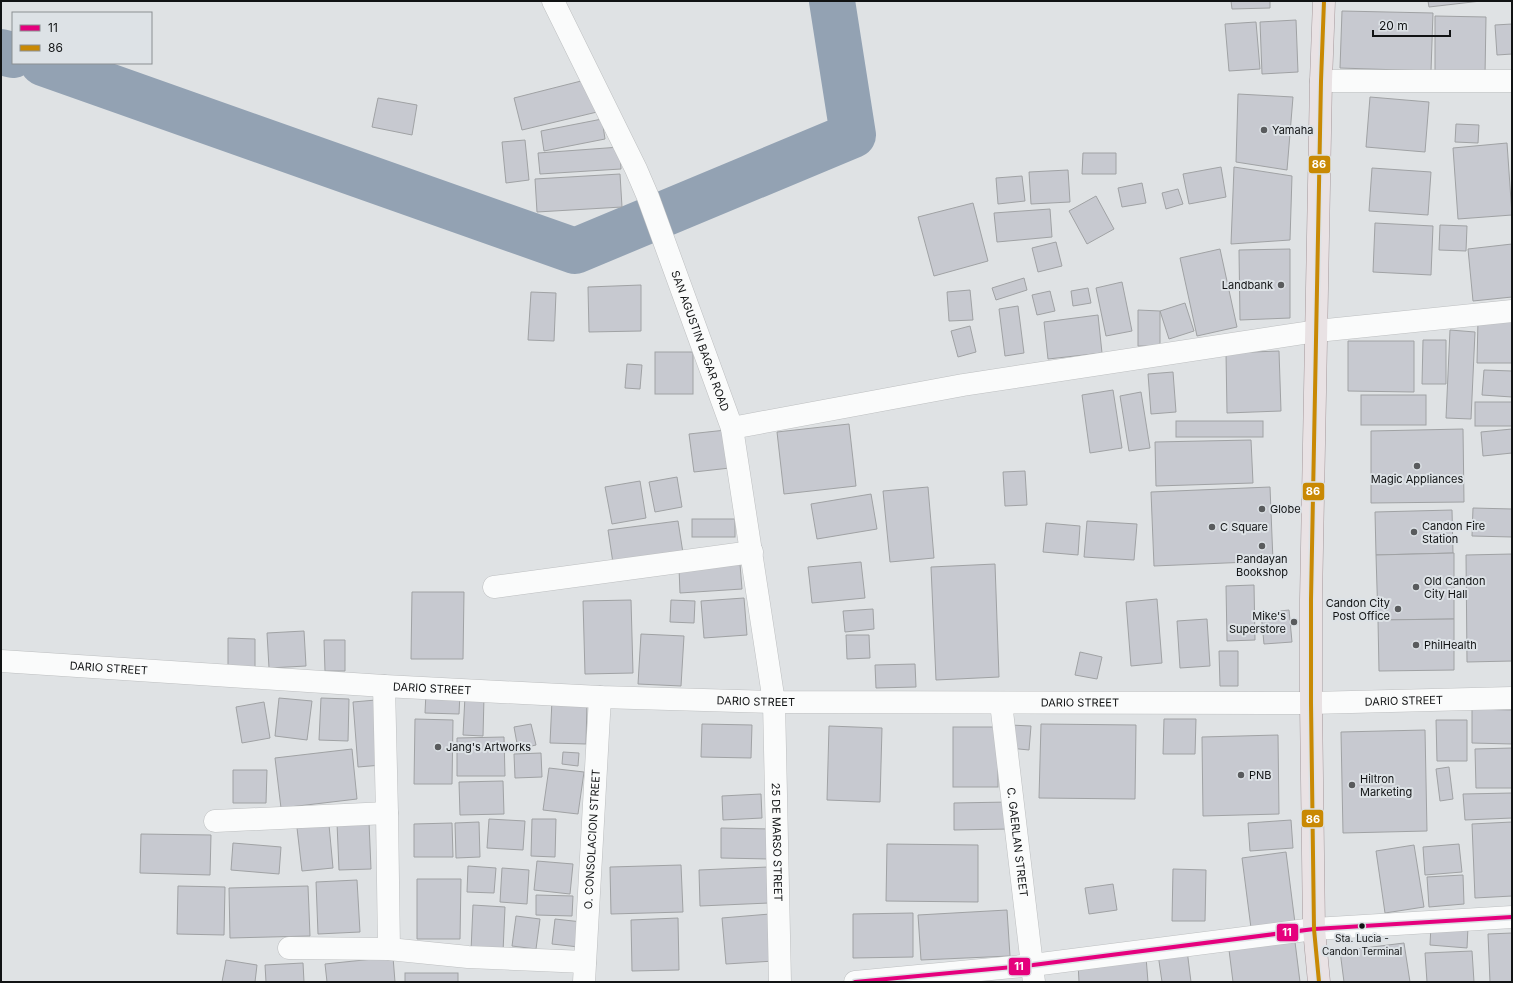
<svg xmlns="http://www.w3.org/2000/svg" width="1513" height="983" font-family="Inter,sans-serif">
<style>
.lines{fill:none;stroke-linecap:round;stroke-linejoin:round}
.river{stroke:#93a2b3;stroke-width:46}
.building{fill:#c7c9d0;stroke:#a0a2a4}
.minor-casing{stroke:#bdbfc0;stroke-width:23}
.major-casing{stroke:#a5999c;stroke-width:23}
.minor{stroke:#fafbfb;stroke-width:22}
.major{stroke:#e9e2e4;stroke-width:22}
.bus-1-casing{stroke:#dde2e6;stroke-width:7}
.bus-2-casing{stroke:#dde2e6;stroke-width:7}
.bus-1{stroke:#e5007d;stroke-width:4}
.bus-2{stroke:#c98904;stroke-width:4}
.poi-dot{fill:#595b5d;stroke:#dde2e6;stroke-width:1.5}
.bus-dot{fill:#111314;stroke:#dde2e6;stroke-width:1.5}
.labels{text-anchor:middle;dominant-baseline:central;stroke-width:4;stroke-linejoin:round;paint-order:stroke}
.bus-label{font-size:10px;fill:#111314;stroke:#dde2e6}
.poi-label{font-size:11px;fill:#111314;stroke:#dde2e6;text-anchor:start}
.street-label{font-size:11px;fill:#111314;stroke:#dde2e6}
.line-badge{stroke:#dde2e6;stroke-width:1.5}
.badge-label{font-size:11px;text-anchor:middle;font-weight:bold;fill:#fff}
</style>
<rect width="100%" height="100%" fill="#dfe2e4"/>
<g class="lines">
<g class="river">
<path d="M1 52 13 55"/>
<path d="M43 63 575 251 853 135 832 1"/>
</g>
</g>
<g class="building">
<path d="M1231 1H1270V8L1232 9Z"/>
<path d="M1428 1H1481L1429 7Z"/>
<path d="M1342 11 1433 13 1431 71 1340 68Z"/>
<path d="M1435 16 1486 17 1485 75 1435 74Z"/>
<path d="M1296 20 1298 72 1262 74 1260 22Z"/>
<path d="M1256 22 1260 69 1229 71 1225 24Z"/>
<path d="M1512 24V54L1497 55 1495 25Z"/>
<path d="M589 79 597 112 522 130 514 98Z"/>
<path d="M1238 94 1293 97 1287 170 1236 162Z"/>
<path d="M1370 97 1429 102 1425 152 1366 147Z"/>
<path d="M378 98 417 105 412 135 372 127Z"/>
<path d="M602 119 605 139 544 151 541 131Z"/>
<path d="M1456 124 1479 125 1478 143 1455 142Z"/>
<path d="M525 140 529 180 506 183 502 142Z"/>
<path d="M1507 143 1512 215 1458 219 1453 148Z"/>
<path d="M620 147 621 169 540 174 538 153Z"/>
<path d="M1083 153H1116V174H1082Z"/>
<path d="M1221 167 1226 197 1189 204 1183 174Z"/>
<path d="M1234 167 1292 176 1290 240 1231 244Z"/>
<path d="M1372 168 1431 172 1428 215 1369 211Z"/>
<path d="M1068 170 1070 202 1031 204 1029 172Z"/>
<path d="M620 174 622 207 537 212 535 179Z"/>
<path d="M1022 176 1025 201 998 204 996 178Z"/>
<path d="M1142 183 1146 203 1122 207 1118 188Z"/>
<path d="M1178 189 1183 204 1166 209 1162 193Z"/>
<path d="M1096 196 1114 229 1087 244 1069 211Z"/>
<path d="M973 203 988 261 934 276 918 217Z"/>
<path d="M1050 209 1052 237 997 242 994 213Z"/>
<path d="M1375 223 1433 226 1431 275 1373 272Z"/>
<path d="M1440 225 1467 226 1466 251 1439 250Z"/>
<path d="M1056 242 1062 266 1038 272 1032 248Z"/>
<path d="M1512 244V297L1473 301 1468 249Z"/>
<path d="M1220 249 1237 327 1197 336 1180 258Z"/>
<path d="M1290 249V318L1240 320 1239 250Z"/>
<path d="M1024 278 1027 290 996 300 992 288Z"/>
<path d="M1122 282 1132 331 1106 336 1096 288Z"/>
<path d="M641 285V331L589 332 588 287Z"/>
<path d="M1088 288 1091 303 1073 306 1071 291Z"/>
<path d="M970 290 973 320 949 321 947 292Z"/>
<path d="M1050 291 1055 311 1037 315 1032 295Z"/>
<path d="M531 292 556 293 554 341 528 340Z"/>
<path d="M1185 303 1194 331 1169 339 1160 311Z"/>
<path d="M1018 306 1024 353 1005 356 999 309Z"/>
<path d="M1138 310 1160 311V346H1138Z"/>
<path d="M1098 315 1102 353 1048 359 1044 322Z"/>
<path d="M1478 320 1512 321V363H1477Z"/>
<path d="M970 326 976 352 958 357 951 331Z"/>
<path d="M1450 330 1475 332 1471 419 1446 418Z"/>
<path d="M1423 340H1446V384H1422Z"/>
<path d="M1348 341H1414V392L1348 391Z"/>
<path d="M1279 351 1281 411 1227 413 1226 353Z"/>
<rect x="655" y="352" width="38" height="42"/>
<path d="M627 364 642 365 640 389 625 388Z"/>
<path d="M1484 370 1512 371V397L1482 395Z"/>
<path d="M1173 372 1176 412 1151 414 1148 374Z"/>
<path d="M1113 390 1122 448 1090 453 1082 395Z"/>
<path d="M1141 392 1150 448 1129 451 1120 396Z"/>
<rect x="1361" y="395" width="65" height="30"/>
<rect x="1475" y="402" width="37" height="24"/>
<rect x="1176" y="421" width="87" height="16"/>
<path d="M849 424 856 486 784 494 777 432Z"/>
<path d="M1463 429 1464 502 1371 503V431Z"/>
<path d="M1512 429V453L1483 456 1481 432Z"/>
<path d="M726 430 730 468 694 472 689 434Z"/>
<path d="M1251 440 1253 483 1156 486 1155 442Z"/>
<path d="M1025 471 1027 505 1005 506 1003 472Z"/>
<path d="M677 477 682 507 655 512 649 482Z"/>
<path d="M640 481 646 518 612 524 605 487Z"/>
<path d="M928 487 934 558 890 562 883 491Z"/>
<path d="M1270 487 1273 561 1154 566 1151 492Z"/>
<path d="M871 494 877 529 817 539 811 504Z"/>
<path d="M1473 508 1512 509V537L1472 536Z"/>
<path d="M1452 510 1453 553 1376 555 1375 512Z"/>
<rect x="692" y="519" width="43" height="18"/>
<path d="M678 521 683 553 613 563 608 530Z"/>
<path d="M1087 521 1137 524 1134 560 1084 557Z"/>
<path d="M1046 523 1080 526 1078 555 1043 552Z"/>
<path d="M1454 553V619L1378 620 1376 555Z"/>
<path d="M1512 554V661L1467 662 1466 555Z"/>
<path d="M861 562 865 598 812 603 808 567Z"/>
<path d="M740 564 742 589 680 593 679 568Z"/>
<path d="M995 564 999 677 936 680 931 567Z"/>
<path d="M1254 585 1255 640 1227 641 1226 586Z"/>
<path d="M412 592H464L463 659H411Z"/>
<path d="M744 598 747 635 704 638 701 601Z"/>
<path d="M1157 599 1162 663 1131 666 1126 602Z"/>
<path d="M631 600 633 673 585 674 583 601Z"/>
<path d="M671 600 695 601 694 623 670 622Z"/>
<path d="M873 609 874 629 845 632 843 611Z"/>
<path d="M1289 610 1292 642 1264 644 1261 613Z"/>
<path d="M1207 619 1210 666 1180 668 1177 621Z"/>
<path d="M1454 619V670L1379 671 1378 620Z"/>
<path d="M304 631 306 666 269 668 267 633Z"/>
<path d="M641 634 684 636 681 686 638 684Z"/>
<path d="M846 635H869L870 658 847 659Z"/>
<path d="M228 638 255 639V672H228Z"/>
<path d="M324 640H345V671H325Z"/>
<path d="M1219 651H1238V686H1220Z"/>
<path d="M1080 652 1102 657 1097 679 1075 675Z"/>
<path d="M915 664 916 687 876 688 875 665Z"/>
<path d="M426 692 460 693 459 714 425 713Z"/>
<path d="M465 696 484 697 483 736 463 735Z"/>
<path d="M279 698 312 701 307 740 275 736Z"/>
<path d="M321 698 349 699 348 741 319 740Z"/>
<path d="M376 700 382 765 358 767 353 702Z"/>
<path d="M552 700 587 701 586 744 550 743Z"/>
<path d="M264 702 270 738 242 743 236 707Z"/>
<path d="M1472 709 1512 710V744L1472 743Z"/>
<path d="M415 719 453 720 452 784H414Z"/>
<path d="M1164 719H1196L1195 754H1163Z"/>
<path d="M1436 720H1467V761H1437Z"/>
<path d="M531 724 536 745 518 749 514 727Z"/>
<path d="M702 724 752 725 751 758 701 757Z"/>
<path d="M1041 724 1136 725 1135 799 1039 798Z"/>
<path d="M1010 725 1031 726 1029 750 1009 748Z"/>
<path d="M829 726 882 728 880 802 827 800Z"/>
<rect x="953" y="727" width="45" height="60"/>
<path d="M1425 730 1427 831 1343 833 1341 732Z"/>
<path d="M1278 735 1279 814 1203 816 1202 737Z"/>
<path d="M504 737 505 776H457V738Z"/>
<path d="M1512 748V788H1476L1475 749Z"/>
<path d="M352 749 357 799 281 808 275 758Z"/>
<path d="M563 752 579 753 578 766 562 764Z"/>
<path d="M541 753 542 777 515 778 514 754Z"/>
<path d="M1449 767 1453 799 1440 801 1436 769Z"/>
<path d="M549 768 584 772 578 814 543 810Z"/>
<path d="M233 770H267L266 803H233Z"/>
<path d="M503 781 504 814 460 815 459 782Z"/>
<path d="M1512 793V818L1465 820 1463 794Z"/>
<path d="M761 794 762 818 723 820 722 796Z"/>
<path d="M1009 802 1010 829 954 830V803Z"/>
<path d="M489 819 525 821 523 850 487 848Z"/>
<path d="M532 819H556L555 857 531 856Z"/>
<path d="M1291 820 1293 848 1250 851 1248 823Z"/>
<path d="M369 822 371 869 339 870 337 823Z"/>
<path d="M479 822 480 857 456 858 455 823Z"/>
<path d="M1512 822V896L1475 898 1472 824Z"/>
<path d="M452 823 453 857H414V824Z"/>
<path d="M329 825 333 868 302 871 297 828Z"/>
<path d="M721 828 770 829 769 859 721 858Z"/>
<path d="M141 834 211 835 210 875 140 873Z"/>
<path d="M233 843 281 847 279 874 231 870Z"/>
<path d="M887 844 978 845V902L886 901Z"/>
<path d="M1459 844 1462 872 1425 875 1423 847Z"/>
<path d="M1414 845 1424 907 1385 913 1376 851Z"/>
<path d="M1286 852 1295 923 1251 928 1242 858Z"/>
<path d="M537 861 573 864 570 894 534 890Z"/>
<path d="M681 865 683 912 611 914 610 867Z"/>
<path d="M468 866 496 868 494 893 467 892Z"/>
<path d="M768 867 769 903 700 906 699 870Z"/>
<path d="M502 868 529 870 527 904 500 902Z"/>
<path d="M1173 869 1206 870 1205 921H1172Z"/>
<path d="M1463 875 1464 904 1429 907 1427 877Z"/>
<path d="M417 879H461L460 939H417Z"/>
<path d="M357 880 360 932 318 934 316 882Z"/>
<path d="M1113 884 1117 910 1089 914 1085 888Z"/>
<path d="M178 886 225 887 224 935 177 934Z"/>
<path d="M308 886 310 936 230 938 229 888Z"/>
<path d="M536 895 573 896 572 916 536 915Z"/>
<path d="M473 905 505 907 503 952 471 951Z"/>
<path d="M1007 910 1010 956 921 960 918 915Z"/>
<path d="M913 913V957L853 958V914Z"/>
<path d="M770 914 774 961 726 964 722 918Z"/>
<path d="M516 916 540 919 536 949 512 946Z"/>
<path d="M678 918 679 970 632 971 631 920Z"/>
<path d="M555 919 582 922 579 947 552 944Z"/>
<path d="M1431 925 1468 927 1467 948 1430 945Z"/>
<path d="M1512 933V982H1490L1488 934Z"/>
<path d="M1295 942 1300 982H1233L1229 950Z"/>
<path d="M1404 943 1410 982H1344L1340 951Z"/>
<path d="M1187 950 1191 982H1162L1158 954Z"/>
<path d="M1472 951 1474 982H1427L1425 953Z"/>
<path d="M393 957 395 982H327L325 964Z"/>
<path d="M1146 957 1148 982H1079L1078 963Z"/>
<path d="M226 960 257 965 255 982H222Z"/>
<path d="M303 963 304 982H266L265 965Z"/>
<rect x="405" y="973" width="53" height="9"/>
</g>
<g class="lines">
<defs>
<g id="minor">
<path id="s1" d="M553 1 636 169 648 197 732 428 774 702 780 982"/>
<path d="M1321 81H1512"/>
<path d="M732 428 963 385 1317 331 1512 311"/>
<path d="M494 587 752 552"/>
<path id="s2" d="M1 661 384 686 600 697 774 702 1311 703 1512 698"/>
<path d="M384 686 387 813 389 949 468 957 585 962"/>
<path id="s3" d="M1001 703 1034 982"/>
<path d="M215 821 387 813"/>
<path d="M289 948 389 949"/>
<path id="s4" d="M584 982 600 697"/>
<path d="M855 982 1033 965 1314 929 1512 917"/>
</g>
<path id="major" d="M1319 982 1314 929 1311 703V600L1321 81 1324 1"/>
</defs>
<use href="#minor" class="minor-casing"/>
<use href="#major" class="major-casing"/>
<use href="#minor" class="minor"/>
<use href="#major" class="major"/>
<defs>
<path id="bus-1" d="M855 982 1033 965 1314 929 1512 917"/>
<path id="bus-2" d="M1319 982 1314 929 1311 703V600L1321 81 1324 1"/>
</defs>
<use href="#bus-1" class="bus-1-casing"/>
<use href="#bus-2" class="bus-2-casing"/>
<use href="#bus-1" class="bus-1"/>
<use href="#bus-2" class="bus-2"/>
</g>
<g class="poi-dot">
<circle cx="1264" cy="130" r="4"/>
<circle cx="1281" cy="285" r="4"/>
<circle cx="1417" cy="466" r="4"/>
<circle cx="1262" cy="509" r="4"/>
<circle cx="1212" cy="527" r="4"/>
<circle cx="1414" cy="532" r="4"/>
<circle cx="1262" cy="546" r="4"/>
<circle cx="1416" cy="587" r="4"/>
<circle cx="1398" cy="609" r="4"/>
<circle cx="1294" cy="622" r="4"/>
<circle cx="1416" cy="645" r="4"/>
<circle cx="438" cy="747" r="4"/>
<circle cx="1241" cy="775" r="4"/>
<circle cx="1352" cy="785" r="4"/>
</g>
<circle class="bus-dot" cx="1362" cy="926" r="3.5"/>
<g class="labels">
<g class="bus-label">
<text x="1362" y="938">Sta. Lucia -<tspan x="1362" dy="13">Candon Terminal</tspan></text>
</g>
<g class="poi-label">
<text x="1272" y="130">Yamaha</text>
<text x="1273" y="285" text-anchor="end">Landbank</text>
<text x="1417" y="479" text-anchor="middle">Magic Appliances</text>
<text x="1270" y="509">Globe</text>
<text x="1422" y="526">Candon Fire<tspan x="1422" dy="13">Station</tspan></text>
<text x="1220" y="527">C Square</text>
<text x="1262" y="559" text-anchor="middle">Pandayan<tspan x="1262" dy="13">Bookshop</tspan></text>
<text x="1424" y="581">Old Candon<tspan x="1424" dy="13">City Hall</tspan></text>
<text x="1390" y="603" text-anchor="end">Candon City<tspan x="1390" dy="13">Post Office</tspan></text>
<text x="1286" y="616" text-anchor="end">Mike's<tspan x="1286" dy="13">Superstore</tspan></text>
<text x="1424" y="645">PhilHealth</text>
<text x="446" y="747">Jang's Artworks</text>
<text x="1249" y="775">PNB</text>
<text x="1360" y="779">Hiltron<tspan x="1360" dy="13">Marketing</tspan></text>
</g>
<g class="street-label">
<text stroke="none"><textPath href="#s1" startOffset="371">SAN AGUSTIN BAGAR ROAD</textPath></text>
<text stroke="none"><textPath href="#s2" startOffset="108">DARIO STREET</textPath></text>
<text stroke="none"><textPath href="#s2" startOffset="432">DARIO STREET</textPath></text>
<text stroke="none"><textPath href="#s2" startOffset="1404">DARIO STREET</textPath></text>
<text stroke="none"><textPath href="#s2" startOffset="756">DARIO STREET</textPath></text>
<text stroke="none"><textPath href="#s2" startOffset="1080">DARIO STREET</textPath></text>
<text stroke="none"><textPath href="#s4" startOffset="143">O. CONSOLACION STREET</textPath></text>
<text stroke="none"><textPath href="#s1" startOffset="881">25 DE MARSO STREET</textPath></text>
<text stroke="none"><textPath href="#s3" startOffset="140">C. GAERLAN STREET</textPath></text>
</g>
</g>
<g class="line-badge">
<rect x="1308" y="155" width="23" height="19" rx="4" fill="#c98904"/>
<rect x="1302" y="482" width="23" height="19" rx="4" fill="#c98904"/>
<rect x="1301" y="809" width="23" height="19" rx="4" fill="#c98904"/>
<rect x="1276" y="923" width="23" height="19" rx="4" fill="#e5007d"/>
<rect x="1008" y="957" width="23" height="19" rx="4" fill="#e5007d"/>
</g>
<g class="badge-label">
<text x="1319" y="168">86</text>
<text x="1313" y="495">86</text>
<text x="1313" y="823">86</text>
<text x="1287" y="936">11</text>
<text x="1019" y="970">11</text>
</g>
<rect width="1513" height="983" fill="none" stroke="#111314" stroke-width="4"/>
<rect x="12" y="12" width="140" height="52" fill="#dde2e6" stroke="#8b8f92"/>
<rect x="20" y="25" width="20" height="6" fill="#e5007d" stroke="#8b8f92"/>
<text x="48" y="32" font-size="12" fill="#111314">11</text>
<rect x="20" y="45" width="20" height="6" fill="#c98904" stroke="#8b8f92"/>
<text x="48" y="52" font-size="12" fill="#111314">86</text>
<path d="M1373 30v6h77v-6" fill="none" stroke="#111314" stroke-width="2"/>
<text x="1379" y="30" font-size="12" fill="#111314" stroke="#dde2e6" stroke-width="3" paint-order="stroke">20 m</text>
</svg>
